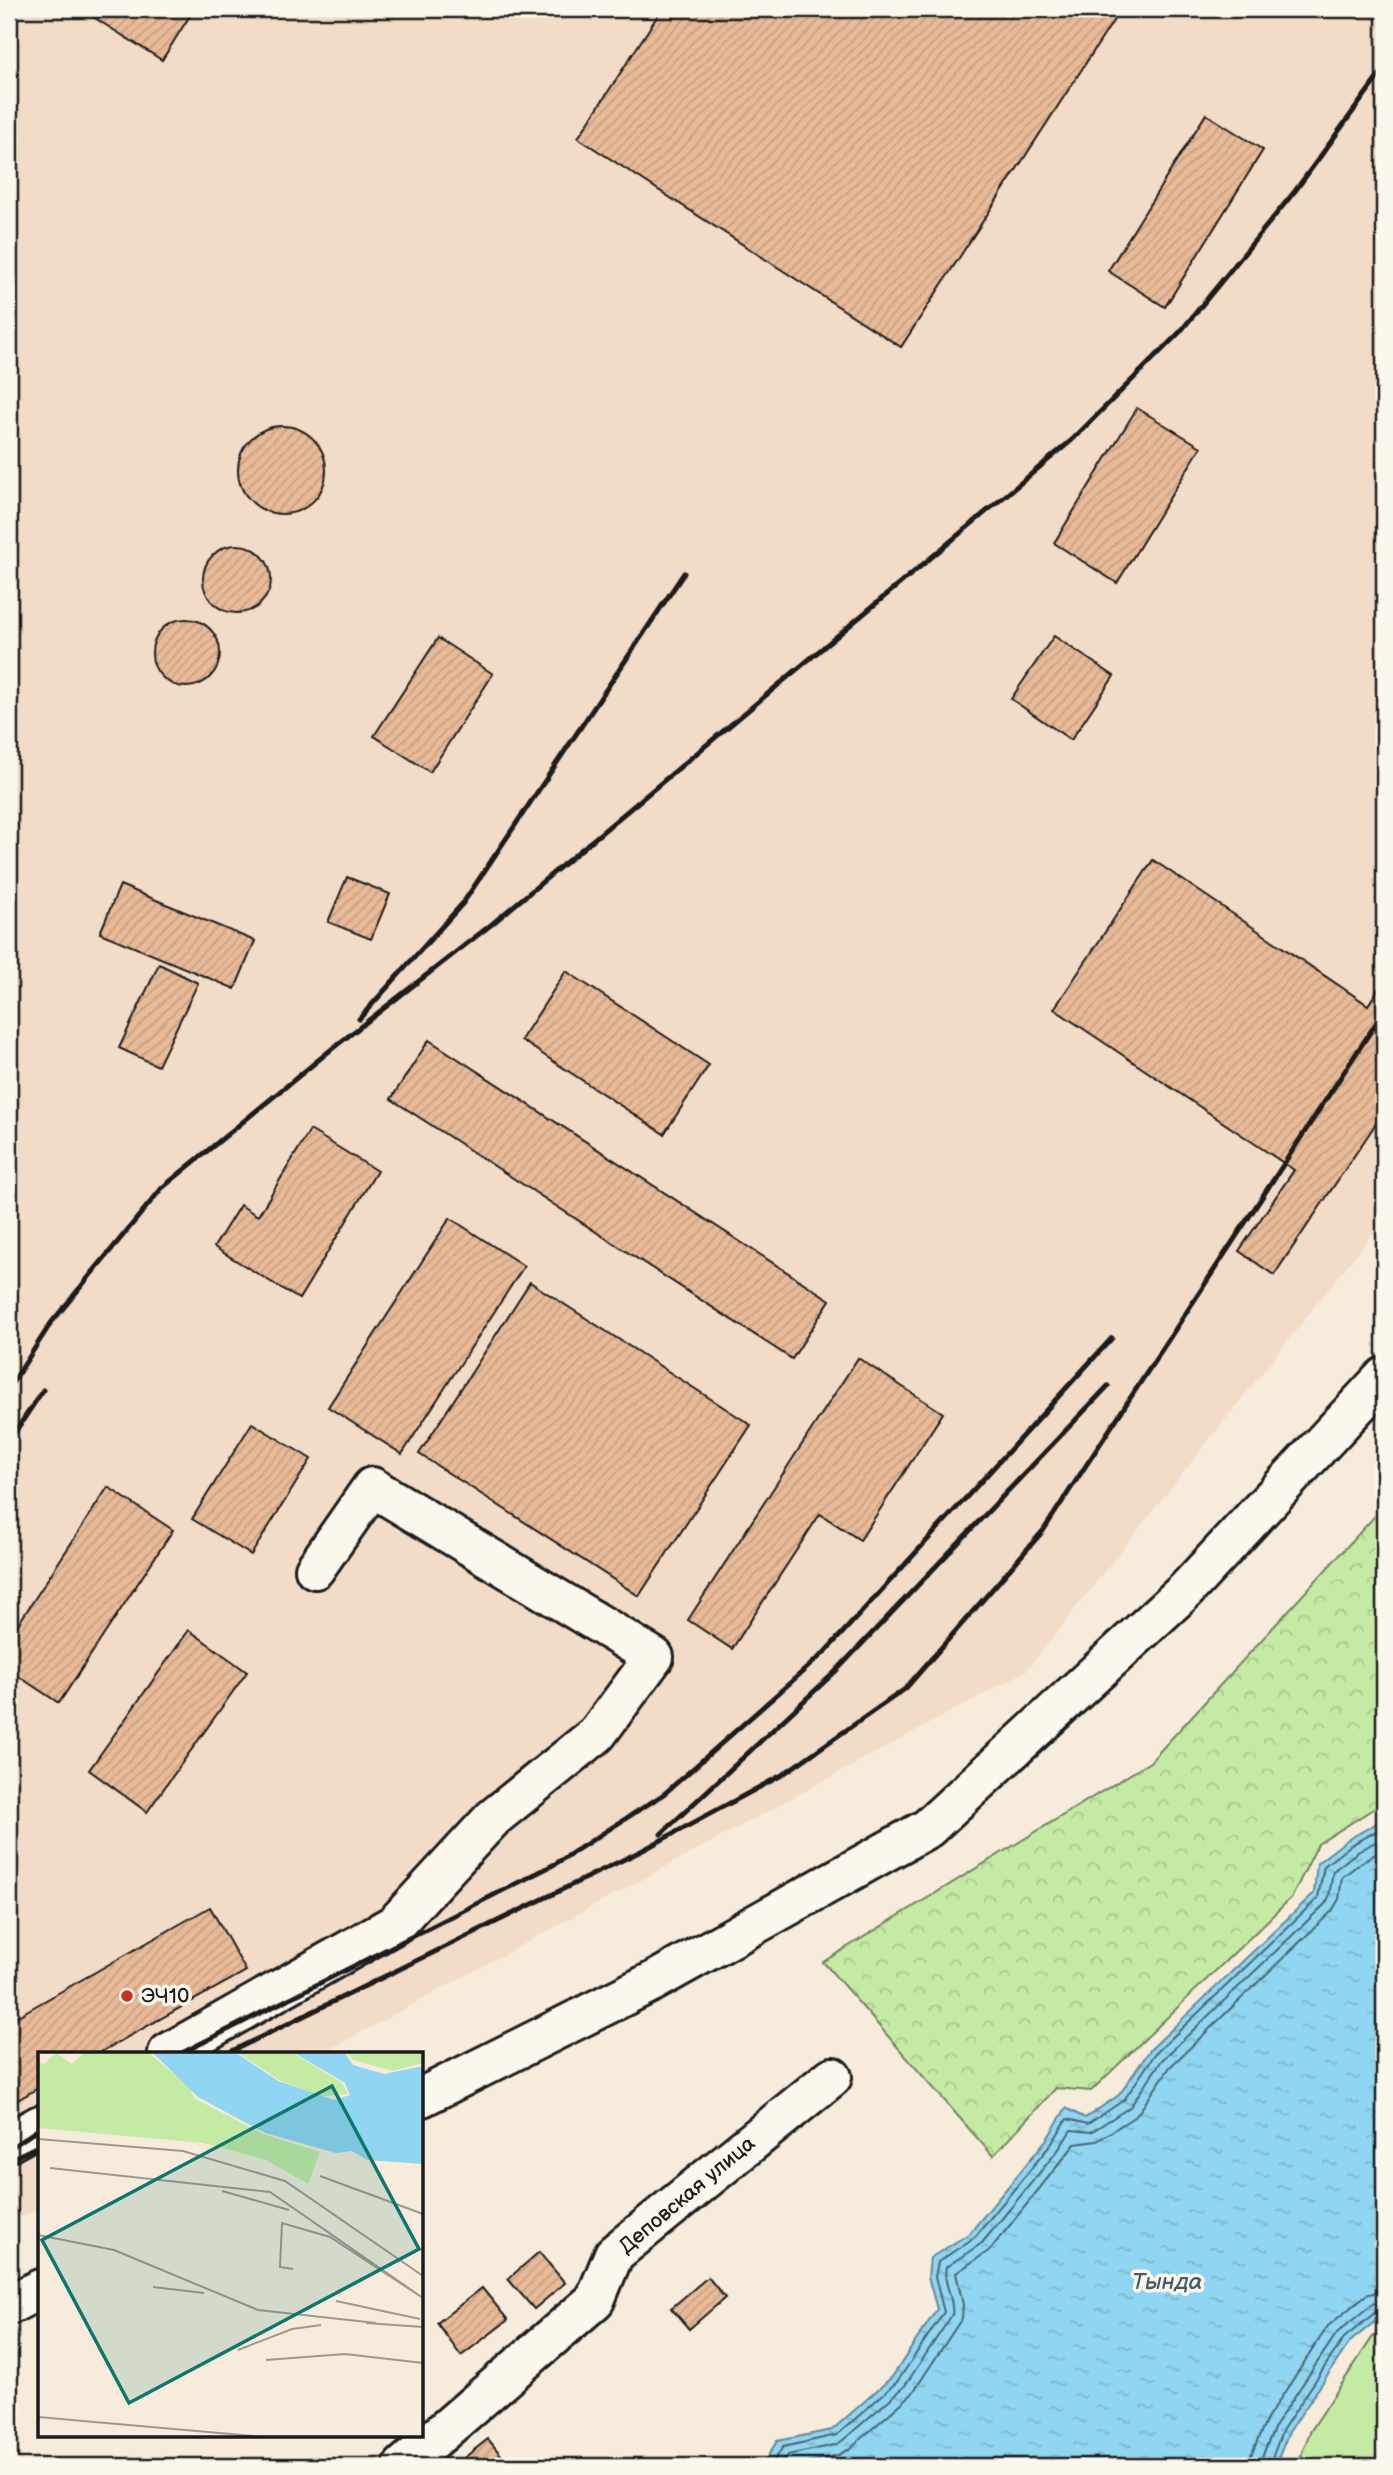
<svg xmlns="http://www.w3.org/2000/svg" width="1393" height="2475" font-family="'Balsamiq Sans',sans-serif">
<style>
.built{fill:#f2dcc7}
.grass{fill:#c4eaa4;stroke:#708360;stroke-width:2}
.forest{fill:url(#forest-crowns);stroke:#708360;stroke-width:2}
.water{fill:url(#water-ripples);stroke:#628b9c;stroke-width:2}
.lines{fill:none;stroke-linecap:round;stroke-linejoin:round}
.shore{stroke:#4a6671;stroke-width:2}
.building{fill:url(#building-hatch);stroke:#1c1c1c;stroke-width:2}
.minor-casing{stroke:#1c1c1c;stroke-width:44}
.tertiary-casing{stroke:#1c1c1c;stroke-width:44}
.minor{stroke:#fbf7ec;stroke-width:38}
.tertiary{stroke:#fbf7ec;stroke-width:38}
.rail{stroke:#1c1c1c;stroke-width:5}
.poi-dot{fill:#c8321e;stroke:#fbf7ec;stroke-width:2.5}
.labels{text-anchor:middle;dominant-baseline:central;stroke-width:7;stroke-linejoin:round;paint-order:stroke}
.poi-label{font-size:21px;fill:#1c1c1c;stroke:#fbf7ec;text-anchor:start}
.street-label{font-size:21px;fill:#1c1c1c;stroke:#fbf7ec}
.water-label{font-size:23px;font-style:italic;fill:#455d67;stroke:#fbf7ec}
.inset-road{fill:none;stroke:#9f988f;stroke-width:2}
.view{fill:#0f766e;fill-opacity:0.15;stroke:#0f766e;stroke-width:3.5}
.inset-edge{fill:none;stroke:#1c1c1c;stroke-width:3.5}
</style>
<defs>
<pattern id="forest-crowns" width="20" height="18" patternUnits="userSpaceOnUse" patternTransform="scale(1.75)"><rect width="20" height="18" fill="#c4eaa4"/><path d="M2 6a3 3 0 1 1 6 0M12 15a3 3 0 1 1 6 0" fill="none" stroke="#a8c88d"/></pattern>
<pattern id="water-ripples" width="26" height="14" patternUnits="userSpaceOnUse" patternTransform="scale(1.75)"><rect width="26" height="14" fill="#90d5f1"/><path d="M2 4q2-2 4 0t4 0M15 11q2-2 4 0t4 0" fill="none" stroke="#7cb6ce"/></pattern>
<pattern id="building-hatch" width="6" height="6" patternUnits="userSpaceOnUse" patternTransform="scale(1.75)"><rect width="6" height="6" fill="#e8ba98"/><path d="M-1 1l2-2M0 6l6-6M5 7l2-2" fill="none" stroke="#c69f82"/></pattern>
</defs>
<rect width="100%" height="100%" fill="#f7ebdb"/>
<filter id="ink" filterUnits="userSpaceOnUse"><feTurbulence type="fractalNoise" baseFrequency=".0143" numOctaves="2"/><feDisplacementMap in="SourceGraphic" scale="14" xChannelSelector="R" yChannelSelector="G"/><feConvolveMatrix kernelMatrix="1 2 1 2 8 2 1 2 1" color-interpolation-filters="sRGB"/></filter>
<g filter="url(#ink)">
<path class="built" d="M9 9H1384V1219L1026 1671 323 2053H40V2207L9 2224Z"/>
<path class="grass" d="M1384 2328V2466H1297L1310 2432 1372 2338Z"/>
<path class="forest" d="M1384 1506V1802L1318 1844 1292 1897 1091 2091 1056 2088 993 2156 823 1962 1150 1762Z"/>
<path class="water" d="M1384 1819V2314L1350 2342 1289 2432 1275 2466H762L777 2441 832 2430 892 2377 937 2309 928 2277 930 2258 970 2233 1047 2139 1066 2108 1085 2118 1119 2095 1150 2050 1314 1893 1317 1863 1347 1840Z"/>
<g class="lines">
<g class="shore">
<path d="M770 2466 783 2447 837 2435 897 2382 944 2312 935 2277 938 2262 975 2237 1052 2143 1067 2119 1088 2124 1124 2100 1155 2054 1318 1898 1324 1866 1351 1845 1384 1827"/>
<path d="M781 2466 788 2455 835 2445 842 2441 904 2387 952 2315C955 2298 942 2283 946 2267L982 2243 1059 2149 1071 2130 1091 2132 1130 2107 1162 2060 1325 1904 1329 1897 1333 1871 1356 1853 1384 1837"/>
<path d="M793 2466 838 2455 849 2449 912 2394 962 2318 963 2305 956 2273 990 2250 1075 2144 1097 2141 1137 2115 1170 2067 1332 1911 1339 1899 1342 1877 1362 1862 1384 1849"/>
<path d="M1250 2466 1251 2455 1267 2419 1328 2326 1366 2295 1384 2290"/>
<path d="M1260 2466 1261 2459 1276 2424 1337 2333 1372 2304 1384 2300"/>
<path d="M1269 2466 1283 2429 1344 2338 1377 2311 1384 2309"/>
</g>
</g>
<g class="building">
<path d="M97 9H194L162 60 93 17Z"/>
<path d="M662 9H1121L901 347 578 138Z"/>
<path d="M1206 114 1263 150 1165 307 1108 271Z"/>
<path d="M1137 408 1201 447 1117 583 1054 543Z"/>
<circle cx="282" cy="470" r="44"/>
<circle cx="237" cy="579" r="34"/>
<circle cx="186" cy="653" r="34"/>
<path d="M1054 636 1114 676 1071 740 1011 699Z"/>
<path d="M438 638 493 674 430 772 374 736Z"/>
<path d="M1153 860 1368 1005 1384 980V1114L1383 1113 1274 1275 1239 1251 1294 1170 1054 1009Z"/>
<path d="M347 877 390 894 371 939 328 922Z"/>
<path d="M120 885 255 941 235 989 100 933Z"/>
<path d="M159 964 198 983 158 1066 119 1048Z"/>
<path d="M566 971 709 1065 664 1134 521 1040Z"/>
<path d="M429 1040 830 1300 792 1359 391 1099Z"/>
<path d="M310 1130 377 1171 299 1299 214 1247 240 1205 258 1216Z"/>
<path d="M450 1218 524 1266 402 1454 328 1407Z"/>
<path d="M530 1282 751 1425 639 1596 419 1454Z"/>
<path d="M858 1358 943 1413 860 1540 820 1514 732 1649 688 1620Z"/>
<path d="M252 1423 311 1459 251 1555 192 1519Z"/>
<path d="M108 1487 173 1530 59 1703 9 1670V1638Z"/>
<path d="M189 1630 247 1672 147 1812 89 1770Z"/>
<path d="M210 1907 246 1971 99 2053H40V2087L9 2105V2021Z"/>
<path d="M539 2252 565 2283 534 2309 508 2279Z"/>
<path d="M708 2277 725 2298 689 2329 671 2308Z"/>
<path d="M482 2288 508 2320 461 2356 437 2323Z"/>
<path d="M488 2439 510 2466H454Z"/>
</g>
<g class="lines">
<defs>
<g id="minor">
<path d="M168 2053 395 1924 493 1818 597 1734 654 1657 372 1487 315 1569"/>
<path d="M9 2142 40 2125"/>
<path d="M403 2466 595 2300 614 2254 832 2077"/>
</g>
<g id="tertiary">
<path d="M422 2097 654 1981 928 1828 1186 1590 1384 1377"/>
<path d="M9 2305 40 2289"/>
</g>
</defs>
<use href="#minor" class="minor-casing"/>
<use href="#tertiary" class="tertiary-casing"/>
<use href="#minor" class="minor"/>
<use href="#tertiary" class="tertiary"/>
<g class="rail">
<path d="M359 1019 463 903 684 573"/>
<path d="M9 1388 51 1323 162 1188 333 1048 492 924 1072 440 1180 332 1295 191 1384 69"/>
<path d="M9 1441 43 1390"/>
<path d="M661 1834 836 1671 1108 1386"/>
<path d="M182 2053 555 1864 664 1794 825 1652 1112 1338"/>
<path d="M228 2053 643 1850 782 1775 905 1689 1043 1531 1384 1011"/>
<path d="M9 2149 40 2128"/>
<path d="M9 2160 40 2145"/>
</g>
</g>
</g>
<circle class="poi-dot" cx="127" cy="1996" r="7"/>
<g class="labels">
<g class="poi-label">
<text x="141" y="1996">ЭЧ10</text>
</g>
<g class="street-label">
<text transform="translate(687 2195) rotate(-40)">Деповская улица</text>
</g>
<g class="water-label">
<text x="1167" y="2282">Тында</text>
</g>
</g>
<g transform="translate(38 2052)">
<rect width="385" height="385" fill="#f7ebdb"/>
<path d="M199 0H254L304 31 310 42 279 45 241 28ZM309 0H385V11L355 19 315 8Z" fill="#c4eaa4"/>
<path d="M47 0H110L151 35 156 46 225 82 282 100 270 132 226 107 165 91 0 76V10L6 12 18 1 34 12Z" fill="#c4eaa4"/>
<path d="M114 0H197L240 29 296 48 312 43 307 31 255 0H306L315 13 346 22 385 14V112L329 108 314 99 298 101 227 81 160 45Z" fill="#90d5f1"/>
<path class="inset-road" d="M0 87 145 99 247 129 385 224M12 116 232 140 385 246M282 124 385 162M184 139 251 158M0 183 76 198 220 258 338 271M255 217 242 215 244 171 292 185 385 246M115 235 166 241M298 249 382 267M328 271 385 275M200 298 254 277 283 273M228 308 307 302 385 311M0 365 226 385"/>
<path class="view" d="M294 34 381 197 91 351 4 188Z"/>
<rect width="385" height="385" class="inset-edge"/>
</g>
<rect width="1393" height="2475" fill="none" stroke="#fbf7ec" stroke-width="35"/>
<rect x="18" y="18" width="1358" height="2440" fill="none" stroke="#1c1c1c" stroke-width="2.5" filter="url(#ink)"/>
</svg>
